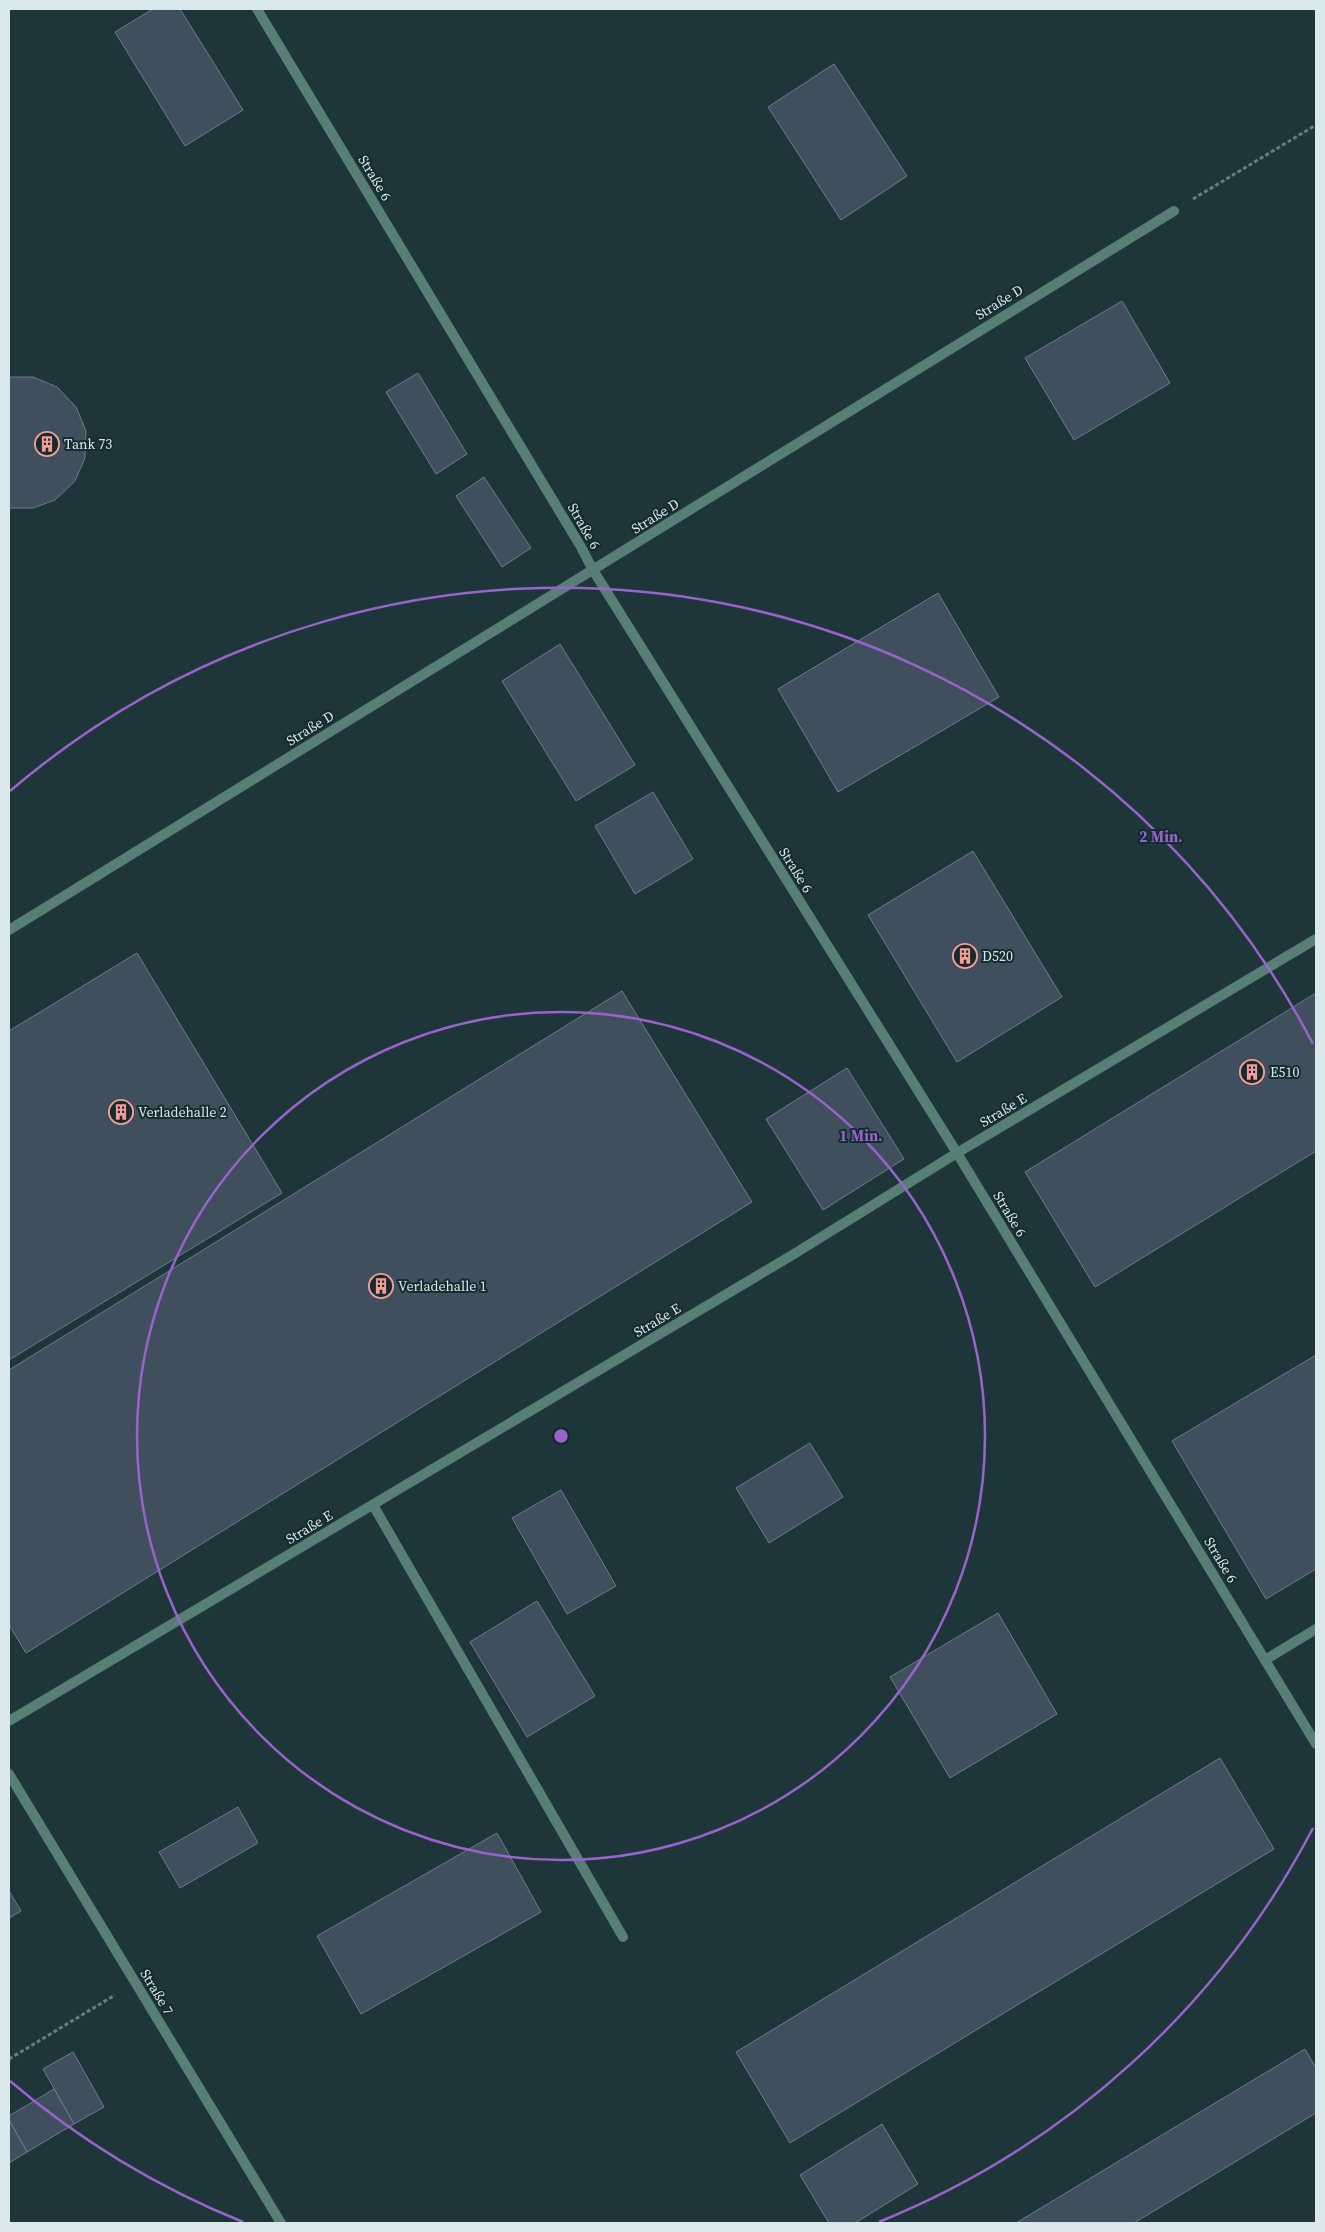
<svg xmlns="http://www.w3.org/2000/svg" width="1325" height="2232" font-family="'Source Serif 4',serif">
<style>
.building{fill:#404f5d;stroke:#6c7c8b}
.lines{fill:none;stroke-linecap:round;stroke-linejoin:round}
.path{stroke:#697c80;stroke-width:3;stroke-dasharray:4 2.5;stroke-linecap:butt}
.service{stroke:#587f75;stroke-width:10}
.ring{fill:none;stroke:#9864cc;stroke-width:2.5}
.labels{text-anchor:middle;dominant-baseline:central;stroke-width:4;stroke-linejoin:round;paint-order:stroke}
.street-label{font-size:14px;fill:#dbe8eb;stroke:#142b2f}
.poi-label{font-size:14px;fill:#dbe8eb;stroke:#142b2f;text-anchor:start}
.centre{fill:#9864cc;stroke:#142b2f;stroke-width:2.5}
.ring-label{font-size:15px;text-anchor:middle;font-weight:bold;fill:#9864cc;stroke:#142b2f;stroke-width:4;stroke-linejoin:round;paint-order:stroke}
</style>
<rect width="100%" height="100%" fill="#1e353a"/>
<g class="building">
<path d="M153 9H180L243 110 185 146 115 32Z"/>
<path d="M834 64 907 176 841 220 768 107Z"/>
<path d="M1122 301 1170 383 1074 440 1025 358Z"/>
<path d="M418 373 467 454 436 474 386 392Z"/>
<path d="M9 377H33L57 387 76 407 86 431 85 458 75 481 55 500 33 508H9Z"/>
<path d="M484 477 531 548 502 567 456 496Z"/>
<path d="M938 593 999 697 838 792 778 689Z"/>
<path d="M560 644 635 765 576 801 502 681Z"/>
<path d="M653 792 693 859 635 894 595 826Z"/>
<path d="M973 851 1062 997 957 1062 868 915Z"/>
<path d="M137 953 282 1193 9 1360V1031Z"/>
<path d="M622 991 752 1202 26 1653 9 1625V1370Z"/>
<path d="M1316 993V1151L1095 1287 1025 1172Z"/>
<path d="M847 1068 904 1159 823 1210 766 1119Z"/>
<path d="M1316 1355V1569L1266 1599 1172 1441Z"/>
<path d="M810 1443 843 1497 769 1543 736 1488Z"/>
<path d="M561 1490 616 1586 567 1614 512 1518Z"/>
<path d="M537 1601 595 1696 527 1737 470 1642Z"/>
<path d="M998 1613 1057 1714 950 1778 890 1677Z"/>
<path d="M1220 1758 1274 1849 790 2143 736 2052Z"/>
<path d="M238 1807 258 1843 180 1888 159 1852Z"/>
<path d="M497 1833 541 1912 361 2014 317 1936Z"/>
<path d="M9 1891 21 1911 9 1918Z"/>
<path d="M1305 2049 1316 2068V2113L1134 2223H1016Z"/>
<path d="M73 2052 104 2107 74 2124 43 2069Z"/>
<path d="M54 2089 74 2124 27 2152 9 2120V2116Z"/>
<path d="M9 2120 27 2152 9 2163Z"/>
<path d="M882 2124 918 2184 855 2223H829L800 2175Z"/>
</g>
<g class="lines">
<g class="path">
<path d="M1193 199 1316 125"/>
<path d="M9 2059 115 1995"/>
</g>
<g class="service">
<path d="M257 9 581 547 593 570 957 1153 1316 1744"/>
<path d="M9 930 1174 211"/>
<path d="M373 1505 623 1937"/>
<path d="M1265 1660 1316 1629"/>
<path d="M9 1721 794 1254 957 1153 1316 939"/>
<path d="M9 1774 281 2223"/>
</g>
</g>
<g class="ring">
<circle cx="561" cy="1436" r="424"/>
<path d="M1313 1828A848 848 0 0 1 879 2222M243 2222A848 848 0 0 1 10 2081M10 791A848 848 0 0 1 1313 1044"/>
</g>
<defs>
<symbol id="building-ring" viewBox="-11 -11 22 22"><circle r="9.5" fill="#142b2f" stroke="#f59c95" stroke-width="1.5"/><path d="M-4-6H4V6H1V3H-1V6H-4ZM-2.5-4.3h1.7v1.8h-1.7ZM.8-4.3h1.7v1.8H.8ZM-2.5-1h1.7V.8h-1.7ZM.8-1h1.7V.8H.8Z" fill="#f59c95"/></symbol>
</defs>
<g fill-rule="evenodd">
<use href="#building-ring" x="33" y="430" width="28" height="28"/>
<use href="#building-ring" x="951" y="942" width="28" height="28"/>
<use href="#building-ring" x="1238" y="1058" width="28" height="28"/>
<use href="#building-ring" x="107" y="1098" width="28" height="28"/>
<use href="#building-ring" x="367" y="1272" width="28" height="28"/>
</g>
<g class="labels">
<g class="street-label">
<text transform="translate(375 178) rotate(59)">Straße 6</text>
<text transform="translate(999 302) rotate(-32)">Straße D</text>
<text transform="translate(655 516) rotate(-32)">Straße D</text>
<text transform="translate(584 526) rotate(60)">Straße 6</text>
<text transform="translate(310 728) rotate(-32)">Straße D</text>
<text transform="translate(796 870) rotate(58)">Straße 6</text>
<text transform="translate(1003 1110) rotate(-31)">Straße E</text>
<text transform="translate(1010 1214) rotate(59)">Straße 6</text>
<text transform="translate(657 1320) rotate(-31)">Straße E</text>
<text transform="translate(309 1527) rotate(-31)">Straße E</text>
<text transform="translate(1221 1560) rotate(59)">Straße 6</text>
<text transform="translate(157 1992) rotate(59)">Straße 7</text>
</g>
<g class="poi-label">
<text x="64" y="444">Tank 73</text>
<text x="982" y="956">D520</text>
<text x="1270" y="1072">E510</text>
<text x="138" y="1112">Verladehalle 2</text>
<text x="398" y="1286">Verladehalle 1</text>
</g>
</g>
<circle cx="561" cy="1436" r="8" class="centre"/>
<g class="ring-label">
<text x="1161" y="842">2 Min.</text>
<text x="861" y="1141">1 Min.</text>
</g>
<rect width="1325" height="2232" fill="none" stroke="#dbe8eb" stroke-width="20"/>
</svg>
